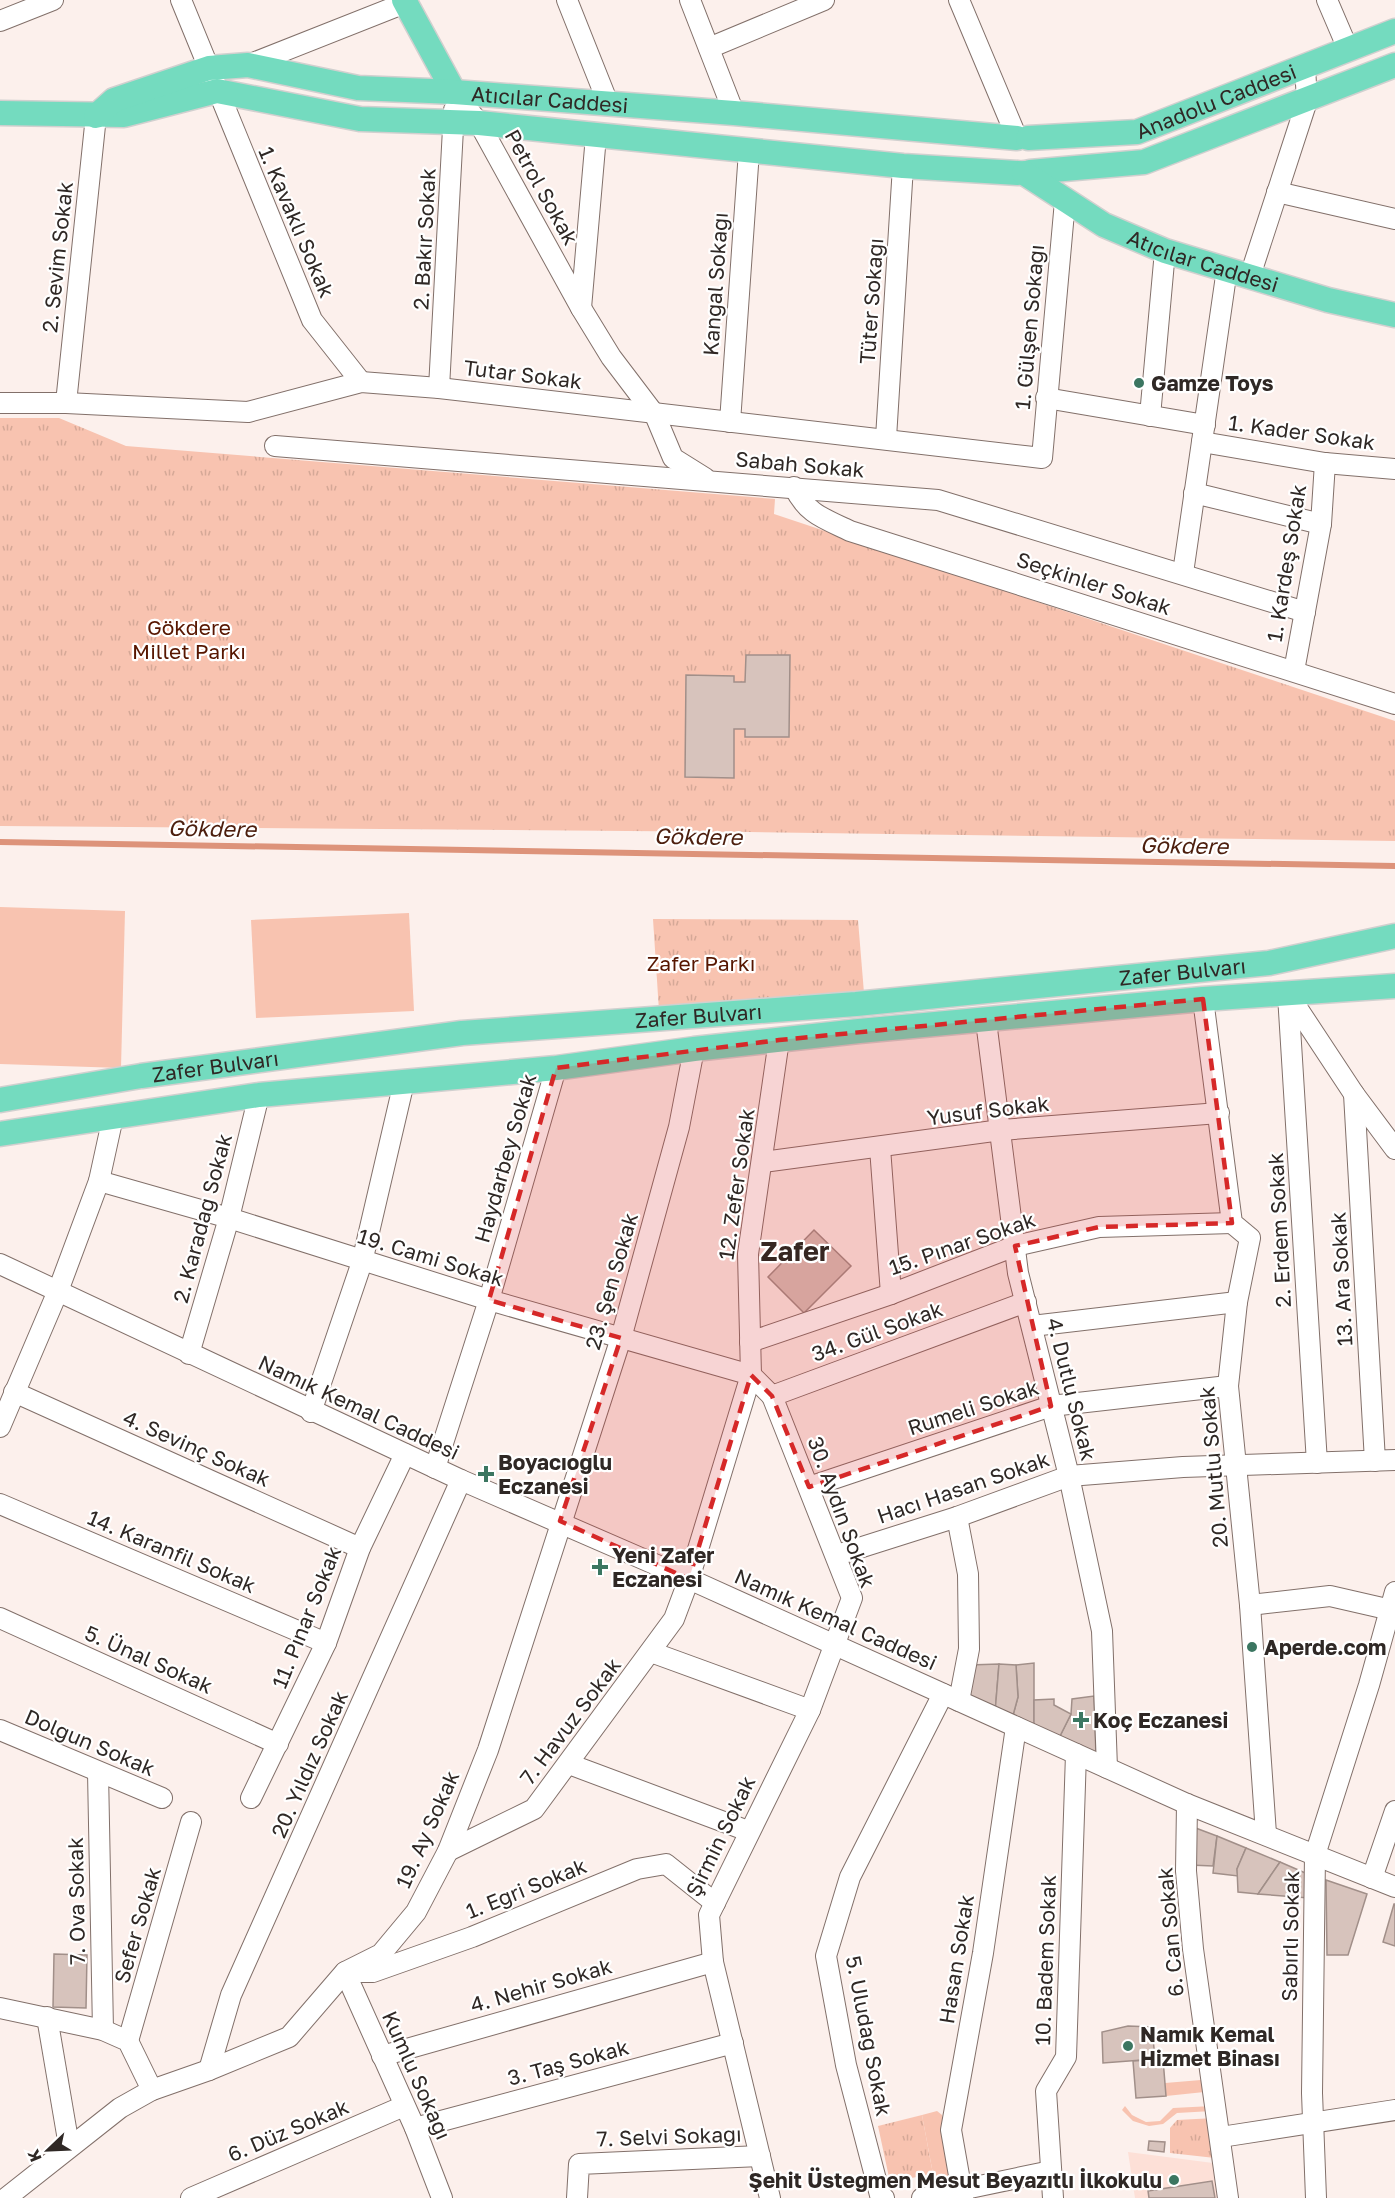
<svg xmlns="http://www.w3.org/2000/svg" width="1395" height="2198" font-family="'Golos Text',sans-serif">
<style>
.built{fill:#fde0d7}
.grass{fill:#f8c3b0}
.park{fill:url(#park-tufts)}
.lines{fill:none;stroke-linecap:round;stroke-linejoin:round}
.stream{stroke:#dd937a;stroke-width:6}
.building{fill:#d7c3bc;stroke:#a18f89;stroke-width:1.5}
.minor-casing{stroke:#82706a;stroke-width:22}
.major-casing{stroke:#d1d0cf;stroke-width:27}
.minor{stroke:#fff;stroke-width:20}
.major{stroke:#74dbbf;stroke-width:24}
.marked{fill:#d62828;fill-opacity:0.2;stroke:#d62828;stroke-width:4.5;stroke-dasharray:12 8;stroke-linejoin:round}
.poi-dot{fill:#3b7661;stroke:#fff;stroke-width:2}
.labels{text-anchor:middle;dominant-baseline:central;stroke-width:4.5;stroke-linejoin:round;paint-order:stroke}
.street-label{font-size:21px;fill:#2f2825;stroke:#fff}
.poi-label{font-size:21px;font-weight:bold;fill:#2f2825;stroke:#fff;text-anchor:start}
.park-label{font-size:21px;fill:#571600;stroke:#fff}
.water-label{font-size:22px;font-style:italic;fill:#4c1e0d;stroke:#fff}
.district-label{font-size:27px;font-weight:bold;fill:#362722;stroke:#fff}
</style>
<defs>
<pattern id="park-tufts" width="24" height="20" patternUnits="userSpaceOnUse" patternTransform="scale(1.5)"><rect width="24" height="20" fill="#f8c3b0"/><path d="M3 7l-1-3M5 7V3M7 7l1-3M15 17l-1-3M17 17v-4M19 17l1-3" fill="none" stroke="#d5a897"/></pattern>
</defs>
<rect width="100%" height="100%" fill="#fcf0ec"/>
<path class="built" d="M1128 2152 1213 2163 1219 2198H1135Z"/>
<g class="grass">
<path d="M0 907 125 911 121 1068 0 1064Z"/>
<path d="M409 913 414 1011 256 1018 251 920Z"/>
<path d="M1213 2079 1214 2091 1166 2096 1165 2083Z"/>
<path d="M1125 2106 1132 2115 1146 2122 1160 2121 1173 2108 1212 2106V2111L1177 2113 1163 2124 1149 2126 1133 2121 1122 2110Z"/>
<path d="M937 2111 942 2115 951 2184 923 2190 920 2176 933 2174 922 2115Z"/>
</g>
<g class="park">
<path d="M0 418H59L126 446 775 499 774 514 1395 721V841L748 832 0 826Z"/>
<path d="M653 919 858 920 864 993 659 1011Z"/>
<path d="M922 2115 933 2174 890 2182 878 2126Z"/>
<path d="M1215 2118V2158L1170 2153V2128L1177 2120Z"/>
</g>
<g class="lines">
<path class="stream" d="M0 842 1395 866"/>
</g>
<g class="building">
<path d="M746 655H790L789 737H745V729H734V778L685 777 686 675 734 676V682H745Z"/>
<path d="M814 1230 851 1266 804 1313 768 1277Z"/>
<path d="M1034 1663V1731L1012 1719 1018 1697 1016 1665Z"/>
<path d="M999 1664 995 1713 967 1700 969 1665Z"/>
<path d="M999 1664 1016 1665 1018 1697 1012 1719 995 1713Z"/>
<path d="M1094 1696 1096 1756 1058 1740 1071 1714 1072 1699Z"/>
<path d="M1054 1699V1705L1071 1714 1058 1740 1034 1731V1700Z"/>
<path d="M1193 1827 1217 1836 1213 1866 1190 1865Z"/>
<path d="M1217 1836 1246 1848 1237 1869 1238 1876 1213 1873Z"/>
<path d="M1246 1848 1280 1862 1258 1894 1238 1892 1237 1869Z"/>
<path d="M1280 1862 1310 1875 1309 1898 1258 1894Z"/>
<path d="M1326 1880 1367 1894 1348 1955H1327Z"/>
<path d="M1394 1904H1395V1946L1383 1942Z"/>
<path d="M54 1954 87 1955 86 2008 53 2007Z"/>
<path d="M1128 2026 1152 2027 1155 2059 1103 2063 1102 2032Z"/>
<path d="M1163 2059 1166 2096 1136 2098 1133 2061Z"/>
<path d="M1149 2141 1165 2142 1164 2152 1148 2150Z"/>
<path d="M909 2179 910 2185 891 2189 890 2182Z"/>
<path d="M1212 2181 1215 2198H1149L1148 2191Z"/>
</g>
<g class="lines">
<defs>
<g id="minor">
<path d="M181 0 312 320 361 382"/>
<path d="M567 0 608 103"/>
<path d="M690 0 734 113"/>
<path d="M959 0 1017 138"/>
<path d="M1327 0 1348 49"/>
<path d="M0 21 53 0"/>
<path d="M709 48 824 0"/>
<path d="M248 65 405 3"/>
<path d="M454 92 479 123 581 308 611 357 655 415 673 458 705 478"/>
<path d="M1277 192 1395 219"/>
<path d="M1250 276 1307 101 1305 67"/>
<path d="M581 308 596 136"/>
<path d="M439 388 454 110"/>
<path d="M1046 398 1205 425"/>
<path d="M0 403H66L248 412 361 382 439 388 1042 458 1065 201"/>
<path d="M66 403 96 116"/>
<path d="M1150 416 1165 251"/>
<path d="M730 422 749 151"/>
<path d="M886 438 903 166"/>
<path d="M1202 442 1325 463 1395 469"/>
<path d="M275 446 938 500 1305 612"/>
<path d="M794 487C807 514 823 518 850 531L1395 704"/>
<path d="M1194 493 1321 524"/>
<path d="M1183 573 1227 269"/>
<path d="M1294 671 1321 524 1325 463"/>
<path d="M1288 995 1317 1463"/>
<path d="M1290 997 1354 1094 1395 1149"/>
<path d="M1203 999 1232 1223 1250 1238 1237 1302 1228 1386 1250 1605 1266 1834"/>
<path d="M986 1021 1018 1273 1069 1476 1102 1631 1107 1768"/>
<path d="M1354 1094 1375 1461"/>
<path d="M880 1148 891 1294"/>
<path d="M763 1162 1001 1130 1219 1113"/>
<path d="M99 1181 229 1218 489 1300 751 1375 772 1396 1026 1302"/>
<path d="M0 1264 461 1480 689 1579 1187 1804 1395 1887"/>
<path d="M1032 1326 1237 1302"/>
<path d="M750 1342 891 1294 1015 1246 1099 1227 1232 1223"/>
<path d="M189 1354 229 1218 259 1095"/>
<path d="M14 1392 360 1548"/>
<path d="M311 1412 362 1262 404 1082"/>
<path d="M0 1427 58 1291 99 1181 113 1117"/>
<path d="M435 1468 489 1300 556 1068"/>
<path d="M809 1487 1051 1406 1228 1386"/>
<path d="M0 1504 326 1643"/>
<path d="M957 1517 968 1574 969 1649 959 1701"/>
<path d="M837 1555 957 1517 1069 1476 1183 1467 1395 1460"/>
<path d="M1250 1605 1330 1596 1391 1610"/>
<path d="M0 1618 278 1744"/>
<path d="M651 1652 810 1710"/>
<path d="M0 1730 162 1798"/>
<path d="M569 1764 748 1831"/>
<path d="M98 1772 103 2030"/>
<path d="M251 1798 326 1643 360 1548 405 1454"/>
<path d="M1187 1804 1186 1871 1193 1949 1228 2198"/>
<path d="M448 1851 534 1809 674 1619 689 1579 751 1375 748 1254 779 1040"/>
<path d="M1372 1878 1395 1811"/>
<path d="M0 2008 103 2030 128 2041 152 2090"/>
<path d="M47 2017 69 2146"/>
<path d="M128 2041 191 1822"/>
<path d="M382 2056 713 1962"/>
<path d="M209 2070 231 1995 461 1480"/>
<path d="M415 2128 733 2043"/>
<path d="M1221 2137 1395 2110"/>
<path d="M6 2198 120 2108 152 2090 209 2070 289 2037 345 1972 381 1954 416 1912 448 1851 488 1750 621 1338 679 1127 694 1049"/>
<path d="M191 2198 404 2106"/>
<path d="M442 2198 415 2128 345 1972H373L472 1937 637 1869 666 1864 715 1903"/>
<path d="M577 2198 579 2164 760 2156"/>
<path d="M770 2198 713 1962 709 1915 810 1710 852 1598 772 1396"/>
<path d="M884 2198 880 2195 846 2065 826 1956 850 1877 943 1694"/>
<path d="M922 2198 1051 2171"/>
<path d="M963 2198 951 2130 983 1953 1016 1727"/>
<path d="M1053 2198 1046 2091 1066 2057 1076 1754"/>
<path d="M1316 2198 1312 2093 1315 1855 1369 1685 1395 1592"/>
</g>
<g id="major">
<path d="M404 0 454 92"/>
<path d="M0 113 124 115 217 91 360 119 479 123 903 166 1018 173"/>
<path id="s1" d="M96 116 114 100 209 68 248 65 358 88 454 92 734 113 1017 138"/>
<path id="s2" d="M1028 138 1137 132 1395 31"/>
<path d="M1030 172 1144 162 1395 65"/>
<path id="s3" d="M1024 173 1104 225 1165 251 1328 300 1395 315"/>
<path id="s4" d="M0 1100 141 1076 462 1033 856 1004 1269 963 1395 936"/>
<path d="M0 1134 259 1095 556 1068 694 1049 859 1031 1203 999 1395 986"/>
</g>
</defs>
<use href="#minor" class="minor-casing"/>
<use href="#major" class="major-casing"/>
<use href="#minor" class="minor"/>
<use href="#major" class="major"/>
</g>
<path class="marked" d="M1203 999 1232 1223 1099 1227 1015 1246 1051 1406 809 1487 772 1396 751 1375 689 1579 560 1521 621 1338 489 1300 556 1068 779 1040Z"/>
<g class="poi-dot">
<circle cx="1139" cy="383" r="6"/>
<path d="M483 1465h6v6h6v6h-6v6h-6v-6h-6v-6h6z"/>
<path d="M597 1558h6v6h6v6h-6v6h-6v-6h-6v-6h6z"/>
<circle cx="1252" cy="1647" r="6"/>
<path d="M1078 1711h6v6h6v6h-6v6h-6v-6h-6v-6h6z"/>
<circle cx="1128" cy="2046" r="6"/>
<circle cx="1174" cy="2180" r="6"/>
</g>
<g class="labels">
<g class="street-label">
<text stroke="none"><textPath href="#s1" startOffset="468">Atıcılar Caddesi</textPath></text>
<text stroke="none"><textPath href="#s2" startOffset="194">Anadolu Caddesi</textPath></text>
<text transform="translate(542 187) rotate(61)">Petrol Sokak</text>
<text transform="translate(297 222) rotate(67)">1. Kavaklı Sokak</text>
<text transform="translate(424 239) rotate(-87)">2. Bakır Sokak</text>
<text transform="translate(57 257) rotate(-84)">2. Sevim Sokak</text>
<text stroke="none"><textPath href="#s3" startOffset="201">Atıcılar Caddesi</textPath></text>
<text transform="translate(715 284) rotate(-86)">Kangal Sokağı</text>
<text transform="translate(871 301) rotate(-86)">Tüter Sokağı</text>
<text transform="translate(1029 327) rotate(-85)">1. Gülşen Sokağı</text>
<text transform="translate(523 374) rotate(7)">Tutar Sokak</text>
<text transform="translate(1302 432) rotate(8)">1. Kader Sokak</text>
<text transform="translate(800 464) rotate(5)">Sabah Sokak</text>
<text transform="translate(1286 563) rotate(-81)">1. Kardeş Sokak</text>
<text transform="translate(1094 583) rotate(18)">Seçkinler Sokak</text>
<text stroke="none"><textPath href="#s4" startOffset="1190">Zafer Bulvarı</textPath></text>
<text stroke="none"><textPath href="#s4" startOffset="704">Zafer Bulvarı</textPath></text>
<text stroke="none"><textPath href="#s4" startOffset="218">Zafer Bulvarı</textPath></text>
<text transform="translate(988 1110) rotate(-7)">Yusuf Sokak</text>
<text transform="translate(505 1158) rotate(-74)">Haydarbey Sokak</text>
<text transform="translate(736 1184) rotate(-82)">12. Zefer Sokak</text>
<text transform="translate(202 1218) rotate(-75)">2. Karadağ Sokak</text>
<text transform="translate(1279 1230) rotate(-93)">2. Erdem Sokak</text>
<text transform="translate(962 1243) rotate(-19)">15. Pınar Sokak</text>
<text transform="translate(431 1257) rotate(17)">19. Cami Sokak</text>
<text transform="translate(1341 1279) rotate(-93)">13. Ara Sokak</text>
<text transform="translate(611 1281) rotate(-74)">23. Şen Sokak</text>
<text transform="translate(877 1331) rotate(-20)">34. Gül Sokak</text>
<text transform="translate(1072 1389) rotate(76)">4. Dutlu Sokak</text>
<text transform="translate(359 1407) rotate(25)">Namık Kemal Caddesi</text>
<text transform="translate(973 1407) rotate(-18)">Rumeli Sokak</text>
<text transform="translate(197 1448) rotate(24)">4. Sevinç Sokak</text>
<text transform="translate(1213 1467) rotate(-95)">20. Mutlu Sokak</text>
<text transform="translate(963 1487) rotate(-19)">Hacı Hasan Sokak</text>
<text transform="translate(842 1512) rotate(70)">30. Aydın Sokak</text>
<text transform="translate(172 1551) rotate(23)">14. Karanfil Sokak</text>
<text transform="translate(306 1617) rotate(-68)">11. Pınar Sokak</text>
<text transform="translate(836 1619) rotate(24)">Namık Kemal Caddesi</text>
<text transform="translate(149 1659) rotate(24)">5. Ünal Sokak</text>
<text transform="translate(570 1721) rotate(-53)">7. Havuz Sokak</text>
<text transform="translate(90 1742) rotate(23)">Dolgun Sokak</text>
<text transform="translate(309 1764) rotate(-66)">20. Yıldız Sokak</text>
<text transform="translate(427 1829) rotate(-66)">19. Ay Sokak</text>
<text transform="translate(720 1836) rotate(-64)">Şirmin Sokak</text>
<text transform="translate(526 1888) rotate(-22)">1. Eğri Sokak</text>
<text transform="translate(76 1901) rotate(-91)">7. Ova Sokak</text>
<text transform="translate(137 1925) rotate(-74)">Sefer Sokak</text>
<text transform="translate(1170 1932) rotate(-95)">6. Can Sokak</text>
<text transform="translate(1290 1936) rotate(-89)">Sabırlı Sokak</text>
<text transform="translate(956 1959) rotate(-81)">Hasan Sokak</text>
<text transform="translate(1045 1960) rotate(-88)">10. Badem Sokak</text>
<text transform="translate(541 1985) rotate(-16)">4. Nehir Sokak</text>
<text transform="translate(869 2036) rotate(79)">5. Uludağ Sokak</text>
<text transform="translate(568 2062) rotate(-15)">3. Taş Sokak</text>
<text transform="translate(417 2075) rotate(66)">Kumlu Sokağı</text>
<text transform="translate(288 2130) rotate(-23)">6. Düz Sokak</text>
<text transform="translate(669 2136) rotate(-2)">7. Selvi Sokağı</text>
</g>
<g class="poi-label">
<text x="1151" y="383">Gamze Toys</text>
<text x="498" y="1462">Boyacıoğlu<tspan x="498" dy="24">Eczanesi</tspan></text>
<text x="612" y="1555">Yeni Zafer<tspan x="612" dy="24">Eczanesi</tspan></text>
<text x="1264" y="1647">Aperde.com</text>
<text x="1093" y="1720">Koç Eczanesi</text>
<text x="1140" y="2034">Namık Kemal<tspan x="1140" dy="24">Hizmet Binası</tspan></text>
<text x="1162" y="2180" text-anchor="end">Şehit Üsteğmen Mesut Beyazıtlı İlkokulu</text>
</g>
<g class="park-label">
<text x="189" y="627">Gökdere<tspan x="189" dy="24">Millet Parkı</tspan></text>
<text x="701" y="963">Zafer Parkı</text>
</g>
<g class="water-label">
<text transform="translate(212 828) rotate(1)">Gökdere</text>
<text transform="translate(698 836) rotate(1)">Gökdere</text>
<text transform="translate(1184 845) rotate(1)">Gökdere</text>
</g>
<g class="district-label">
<text x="795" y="1251">Zafer</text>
</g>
</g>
<g transform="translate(48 2150) rotate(247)" stroke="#ffffff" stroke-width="4.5" paint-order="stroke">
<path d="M0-4.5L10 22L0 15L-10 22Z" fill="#2f2825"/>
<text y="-9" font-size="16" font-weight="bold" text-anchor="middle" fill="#2f2825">K</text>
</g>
</svg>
